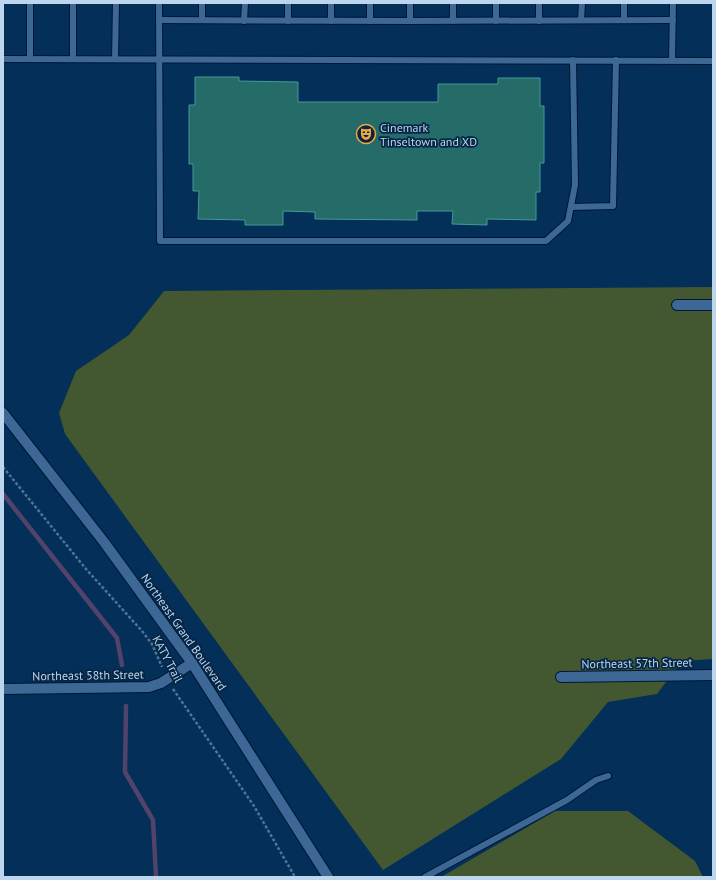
<svg xmlns="http://www.w3.org/2000/svg" width="716" height="880" font-family="'PT Sans',sans-serif">
<style>
.green{fill:#435830}
.lines{fill:none;stroke-linecap:round;stroke-linejoin:round}
.stream{stroke:#52436a;stroke-width:4.5}
.building{fill:#256b68;stroke:#409c98}
.lane-casing{stroke:#001735;stroke-width:8}
.street-casing{stroke:#001735;stroke-width:12}
.secondary-casing{stroke:#001735;stroke-width:12}
.path{stroke:#507496;stroke-width:2.5;stroke-dasharray:3 2;stroke-linecap:butt}
.lane{stroke:#3d6794;stroke-width:6}
.street{stroke:#3d6794;stroke-width:10}
.secondary{stroke:#3d6794;stroke-width:10}
.labels{text-anchor:middle;dominant-baseline:central;stroke-width:3.5;stroke-linejoin:round;paint-order:stroke}
.poi-label{font-size:12px;fill:#bed5ee;stroke:#052645;text-anchor:start}
.street-label{font-size:12px;fill:#bed5ee;stroke:#052645}
</style>
<rect width="100%" height="100%" fill="#032f58"/>
<g class="green">
<path d="M713 287V659L682 661 657 694 608 702 561 759 383 870 65 434 59 413 76 371 129 335 164 291Z"/>
<path d="M555 811H628L695 861 703 877H441Z"/>
</g>
<g class="lines">
<g class="stream">
<path d="M3 494 117 638 122 665"/>
<path d="M126 706 125 772 153 820 156 877"/>
</g>
</g>
<path class="building" d="M195 77H239V81L298 82V102H438V84H498V78H540V106H544V163H540V192H536V220L487 219V225L452 224 453 211H417V220L315 219V212L283 211V225H245V220L198 219 199 191H193V164H189V105H195Z"/>
<g class="lines">
<defs>
<g id="lane">
<path d="M159 3 160 241H546L568 221 575 185 573 60"/>
<path d="M159 20 410 21 673 20"/>
<path d="M202 20V3"/>
<path d="M581 20 582 3"/>
<path d="M624 20V3"/>
<path d="M244 21 245 3"/>
<path d="M288 21V3"/>
<path d="M331 21V3"/>
<path d="M370 21V3"/>
<path d="M410 21V3"/>
<path d="M453 21V3"/>
<path d="M496 21V3"/>
<path d="M539 21V3"/>
<path d="M3 59 713 61"/>
<path d="M30 59V3"/>
<path d="M73 59V3"/>
<path d="M115 59 116 3"/>
<path d="M672 60 673 3"/>
<path d="M571 207 613 206 616 60"/>
<path d="M425 877 567 800 596 780 608 776"/>
</g>
<g id="street">
<path d="M677 305H713"/>
<path d="M561 677 713 675"/>
<path d="M3 689 149 687 161 683 192 663"/>
</g>
<path id="secondary" d="M3 413 104 542 192 663 328 877"/>
</defs>
<use href="#lane" class="lane-casing"/>
<use href="#street" class="street-casing"/>
<use href="#secondary" class="secondary-casing"/>
<g class="path">
<path d="M3 467 86 569 142 631 152 644 162 667"/>
<path d="M173 689 254 806 295 877"/>
</g>
<use href="#lane" class="lane"/>
<use href="#street" class="street"/>
<use href="#secondary" class="secondary"/>
</g>
<defs>
<symbol id="theatre-ring" viewBox="-11 -11 22 22"><circle r="9.5" fill="#052645" stroke="#f0a63e" stroke-width="1.5"/><path d="M-5-5.5Q0-4 5-5.5V0Q5 5 0 6Q-5 5-5 0ZM-3.3-2.5H-1v1.5H-3.3ZM1-2.5H3.3v1.5H1ZM-2.8 1Q0 5.5 2.8 1Z" fill="#f0a63e"/></symbol>
</defs>
<g fill-rule="evenodd">
<use href="#theatre-ring" x="355" y="123" width="22" height="22"/>
</g>
<g class="labels">
<g class="poi-label">
<text x="380" y="127">Cinemark<tspan x="380" dy="14">Tinseltown and XD</tspan></text>
</g>
<g class="street-label">
<text transform="translate(184 632) rotate(55)">Northeast Grand Boulevard</text>
<text transform="translate(168 659) rotate(62)">KATY Trail</text>
<text transform="translate(637 663) rotate(-1)">Northeast 57th Street</text>
<text transform="translate(88 675) rotate(-1)">Northeast 58th Street</text>
</g>
</g>
<rect width="716" height="880" fill="none" stroke="#bed5ee" stroke-width="8"/>
</svg>
